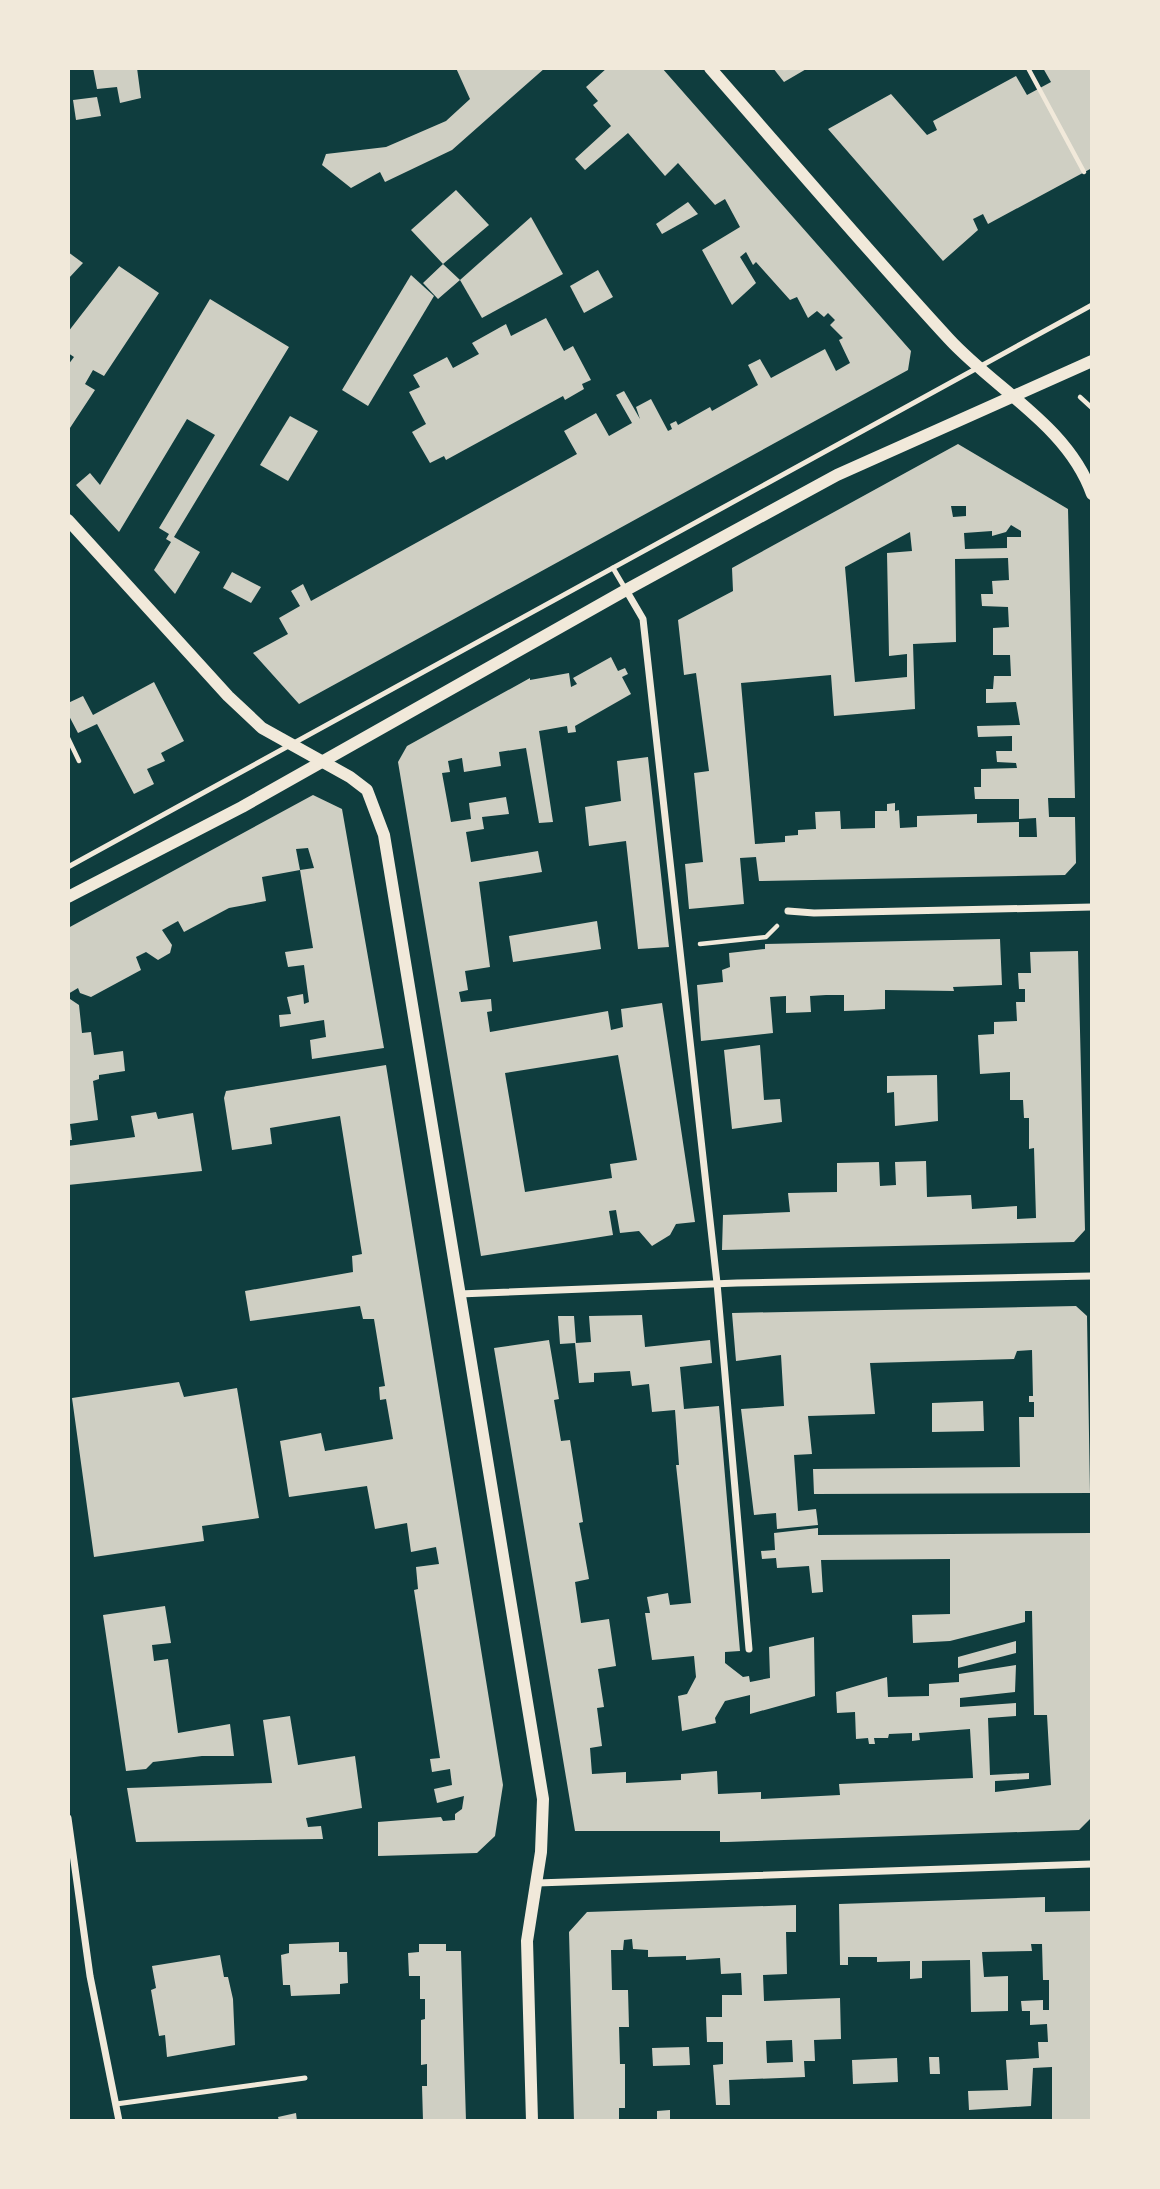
<svg xmlns="http://www.w3.org/2000/svg" width="1160" height="2189" font-family="'Noto Serif',serif">
<style>
.building{fill:#cfcfc3;fill-rule:evenodd}
.lines{fill:none;stroke-linecap:round;stroke-linejoin:round}
.path{stroke:#f1e9da;stroke-width:4.5}
.service{stroke:#f1e9da;stroke-width:5}
.minor{stroke:#f1e9da;stroke-width:7}
.tertiary{stroke:#f1e9da;stroke-width:12}
</style>
<rect width="100%" height="100%" fill="#0f3d3e"/>
<g class="building">
<path d="M93 68H137L141 98 120 103 117 87 97 89Z"/>
<path d="M456 68H545L452 150 385 182 380 172 351 188 322 165 326 154 386 147 446 121 470 99Z"/>
<path d="M607 68H662L911 351 908 370 299 704 253 653 288 634 279 618 300 606 291 591 303 584 311 601 577 454 564 431 596 413 609 436 632 423 616 395 624 391 640 419 636 407 651 399 668 431 672 429 670 424 676 421 678 425 710 407 712 411 758 385 748 365 760 359 771 378 825 349 836 371 850 363 839 340 843 338 830 325 835 320 828 313 824 317 817 311 808 318 797 297 790 300 756 262 753 265 746 252 740 257 756 283 732 305 702 250 740 227 725 199 715 205 678 163 665 176 628 133 585 170 575 159 611 126 593 105 598 101 586 87Z"/>
<path d="M773 68H808L784 82Z"/>
<path d="M1043 68H1092V168L988 224 983 214 973 219 978 230 943 261 828 129 891 94 927 135 937 130 933 121 1016 76 1027 95 1051 82Z"/>
<path d="M97 97 101 116 76 120 73 100Z"/>
<path d="M456 190 489 225 443 264 460 280 438 299 423 283 443 264 411 230Z"/>
<path d="M688 202 698 214 662 234 656 224Z"/>
<path d="M531 217 563 274 482 318 460 280Z"/>
<path d="M68 252 83 263 68 279Z"/>
<path d="M119 266 159 293 104 376 93 370 85 384 95 390 68 431V365L74 357 68 353V332Z"/>
<path d="M598 270 613 297 584 313 570 286Z"/>
<path d="M411 275 434 296 368 406 342 390Z"/>
<path d="M210 299 289 347 174 537 200 552 175 594 154 570 171 542 166 539 169 534 159 528 215 435 187 419 119 532 76 485 90 473 100 485Z"/>
<path d="M546 318 564 351 573 346 591 380 582 384 584 389 565 400 563 396 446 460 444 456 430 463 412 432 426 424 409 392 420 387 413 375 447 357 453 368 479 354 472 343 506 324 511 336Z"/>
<path d="M290 416 318 431 288 481 260 465Z"/>
<path d="M958 444 1068 509 1075 798H1048L1049 817H1075L1076 863 1065 875 759 881 756 857 740 858 744 904 689 909 685 864 703 862 694 773 709 771 696 673 684 675 678 620 733 591 732 568ZM951 506H966V516L953 517ZM1011 525 1021 531V537H1007V548L965 549 964 533 992 531V536L1006 532ZM910 532 912 551 887 553 889 656 907 654V677L855 682 845 567ZM1008 558 1009 580 992 581 993 594H981L982 606 1008 607 1009 627 993 628V655H1010L1011 676H994L993 689H986V703L1016 702 1020 725 977 726 978 737 1012 736V751H996L997 762 1016 763 1017 768 981 769V787H974L975 799H1019V819L1036 818 1037 837H1019V822L977 823V814L917 816V827L900 828 899 810 895 811V803L887 804V811H875V828L841 829 840 811 815 812 816 829 798 830V835L785 836V842L755 844 741 683 831 675 834 716 915 709 913 644 956 642 955 559Z"/>
<path d="M232 572 261 587 251 603 223 588Z"/>
<path d="M611 657 618 671 625 668 628 674 622 677 631 694 575 726 576 732 568 733 567 726 539 731 553 822 539 823 526 748 499 752 501 766 464 772 462 758 448 761 450 772 442 773 451 822 471 819 469 803 506 797 509 814 482 817 484 829 466 832 471 862 538 851 542 872 479 882 490 967 465 971 468 990 459 992 461 1002 491 999 492 1011 487 1012 490 1032 608 1011 611 1030 623 1027 621 1009 662 1003 695 1222 676 1224 670 1235 652 1246 639 1231 620 1233 616 1210 609 1211 613 1235 481 1256 398 762 407 746 530 678V680L569 673 571 687 577 684 573 678ZM618 1055 637 1160 610 1164 612 1178 525 1192 505 1073Z"/>
<path d="M154 682 184 741 161 753 165 761 147 769 154 784 134 794 97 724 78 733 68 714V703L83 696 93 715Z"/>
<path d="M648 757 669 947 638 949 626 841 589 846 585 807 621 801 617 761Z"/>
<path d="M313 795 342 809 384 1048 312 1059 310 1040 326 1037 324 1020 280 1027 279 1015 291 1014 287 997 303 994 304 1004 309 1002 304 965 288 967 285 952 313 948 300 870 262 877 266 901 229 908 184 932 178 921 162 930 172 945 170 953 158 960 146 952 136 957 141 970 91 997 80 993 78 988 68 994V928ZM308 848 314 868 300 870 296 849Z"/>
<path d="M597 921 601 949 513 962 509 936Z"/>
<path d="M1000 939 1002 985 953 987 954 991 885 990V1009L868 1010 844 1011V995H826L810 996 811 1012 786 1013V996L770 997 773 1033 701 1041 697 985 723 982 722 970 730 967 729 953 765 949V944Z"/>
<path d="M1078 951 1085 1230 1074 1242 722 1250 723 1215 790 1212 788 1193 837 1192V1163L879 1162 880 1186 896 1185 895 1162 926 1161 927 1197 971 1195 972 1209 1017 1206V1219L1036 1218 1034 1148 1029 1149V1118H1024L1023 1100H1010V1072L980 1074 978 1035 994 1034V1022L1017 1021 1016 1002H1025V989H1019L1018 973H1031L1030 952Z"/>
<path d="M70 999 79 1005 82 1033 91 1032 94 1055 123 1051 125 1071 99 1075V1079L93 1081 98 1120 70 1124 72 1140H68Z"/>
<path d="M760 1045 764 1100 780 1099 782 1122 732 1129 724 1050Z"/>
<path d="M386 1065 503 1785 495 1836 477 1853 378 1856V1822L441 1817 443 1821 455 1820V1814L462 1809 464 1796 437 1803 434 1789 452 1785 450 1769 432 1772 430 1759 440 1758 414 1590 418 1589 416 1567 439 1564 436 1547 411 1552 407 1523 375 1529 367 1486 289 1497 280 1441 321 1433 325 1451 393 1439 386 1399 380 1400 379 1387 385 1386 374 1319H363L360 1306 250 1321 245 1291 353 1272 352 1256 362 1254 340 1116 270 1128 272 1144 232 1150 224 1098 226 1091Z"/>
<path d="M937 1075 938 1121 895 1126 894 1092 887 1093V1076Z"/>
<path d="M156 1112 158 1119 193 1113 202 1171 68 1185V1146L135 1137 131 1116Z"/>
<path d="M1076 1306 1087 1316 1090 1493 814 1494 813 1469 1020 1467 1019 1417H1034V1402H1029V1396H1033L1032 1350 1017 1351 1014 1359 870 1363 875 1414 808 1416 812 1454 794 1455 798 1511 816 1509 818 1525 777 1529 776 1513 754 1515 741 1409 784 1406 781 1355 736 1361 732 1313Z"/>
<path d="M642 1315 645 1347 710 1340 712 1363 680 1367 684 1409 719 1406 740 1651 725 1652V1663L743 1677 749 1676 750 1682 770 1678 769 1647 814 1637 815 1696 750 1714V1695L725 1701 715 1718 716 1723 682 1731 678 1696 687 1694 696 1677 694 1656 652 1660 645 1613H650L647 1597 668 1593 670 1605 691 1603 676 1465H679L675 1410 652 1412 649 1384 632 1386 630 1371 594 1373V1382L579 1383 575 1343 560 1344 558 1316H574L576 1343 591 1342 589 1316Z"/>
<path d="M549 1340 559 1399 554 1400 561 1441 570 1440 583 1522 579 1523 589 1579 575 1582 581 1623 609 1619 616 1666 598 1669 604 1707 597 1708 602 1746 590 1748 592 1774 626 1772V1783L681 1780V1774L717 1771 718 1794 761 1792V1799L840 1795 839 1784 973 1778 970 1729 919 1733 920 1740 912 1741V1733L889 1734 888 1738H874L875 1744H869L868 1738 856 1739 855 1712 837 1713 836 1692 887 1677 888 1697 929 1696V1684L959 1682V1674L1016 1665 1015 1692 960 1698V1707L1016 1703V1716L988 1718 990 1775 1029 1773V1779L995 1781V1792L1051 1785 1047 1715H1034L1032 1611H1025V1622L950 1641 913 1643 912 1615 950 1614V1559L821 1560 823 1592 812 1593 809 1566 777 1568 776 1558 762 1559 761 1551 775 1550 774 1533 818 1528V1535L1091 1533 1092 1817 1079 1830 727 1842H720V1831H575L494 1348Z"/>
<path d="M179 1382 184 1397 237 1388 259 1518 202 1526 204 1541 94 1557 72 1398Z"/>
<path d="M983 1401 984 1431 932 1432V1403Z"/>
<path d="M165 1606 171 1643 152 1645 154 1661 168 1659 178 1733 230 1724 234 1756H202L153 1762 146 1769 126 1771 103 1615Z"/>
<path d="M1016 1641V1653L958 1668V1657Z"/>
<path d="M290 1716 298 1765 355 1756 362 1808 306 1818 308 1827 321 1826 323 1839 136 1842 127 1788 272 1783 263 1720Z"/>
<path d="M1045 1897V1912L1092 1911V2121H1052V2067L1033 2068 1031 2106 969 2110 968 2091 1008 2090 1006 2060 1039 2058 1038 2042H1048L1047 2024 1030 2025V2011H1022L1021 2001 1043 2000V2010H1049V1980H1043L1042 1944H1031L1032 1951 982 1952 984 1977 1008 1976V2011L971 2012 970 1960 922 1961V1978L910 1979V1961L877 1962V1957H848V1965H840L839 1904Z"/>
<path d="M796 1905V1932H786L787 1974 763 1975 764 2001 840 1998 841 2039 814 2040 815 2061H804L805 2077 729 2080 730 2105H716L713 2065 723 2064V2042H707L706 2017H722V1995H742L741 1973 721 1974 720 1958 686 1960V1956L648 1957V1950L633 1949 632 1939 624 1940 623 1950H611L612 1990H628L629 2027H619L620 2064H625V2108H619V2121H574L569 1932 587 1912ZM792 2040 793 2062 767 2063 766 2041Z"/>
<path d="M339 1942V1952H347L348 1983 340 1984V1994L291 1996 290 1985H283L281 1955 289 1953V1944Z"/>
<path d="M419 1944H446V1951H461L466 2121H423L422 2086H427V2064L421 2065V2020L425 2019V1999H420V1976H409L408 1953 419 1952Z"/>
<path d="M220 1955 224 1977H228L233 1999 235 2045 167 2057 165 2035 159 2036 151 1990 156 1988 152 1966Z"/>
<path d="M689 2047 690 2065 653 2066 652 2048Z"/>
<path d="M929 2057H939L940 2074H930Z"/>
<path d="M897 2058 898 2082 853 2084 852 2060Z"/>
<path d="M670 2110V2121H657V2111Z"/>
<path d="M296 2113 297 2121H279L278 2117Z"/>
</g>
<g class="lines">
<g class="path">
<path d="M1028 68 1084 172"/>
<path d="M1080 397 1092 408"/>
<path d="M68 738 79 761"/>
<path d="M700 944 766 937 777 926"/>
</g>
<g class="service">
<path d="M613 568 626 590"/>
<path d="M68 867 1092 305"/>
<path d="M116 2104 305 2078"/>
</g>
<g class="minor">
<path d="M626 590 643 619 717 1283 749 1649"/>
<path d="M788 911 814 913 1092 907"/>
<path d="M459 1294 737 1283 1092 1276"/>
<path d="M68 1818 90 1976 119 2121"/>
<path d="M537 1883 1092 1864"/>
</g>
<g class="tertiary">
<path d="M710 68C790 159 868 251 949 339 996 390 1068 426 1092 494"/>
<path d="M68 520 228 696 262 728 350 777 367 790 384 835 543 1799 541 1852 527 1941 532 2121"/>
<path d="M68 897 242 807 626 590 837 475 1092 361"/>
</g>
</g>
<rect width="1160" height="2189" fill="none" stroke="#f1e9da" stroke-width="140"/>
</svg>
